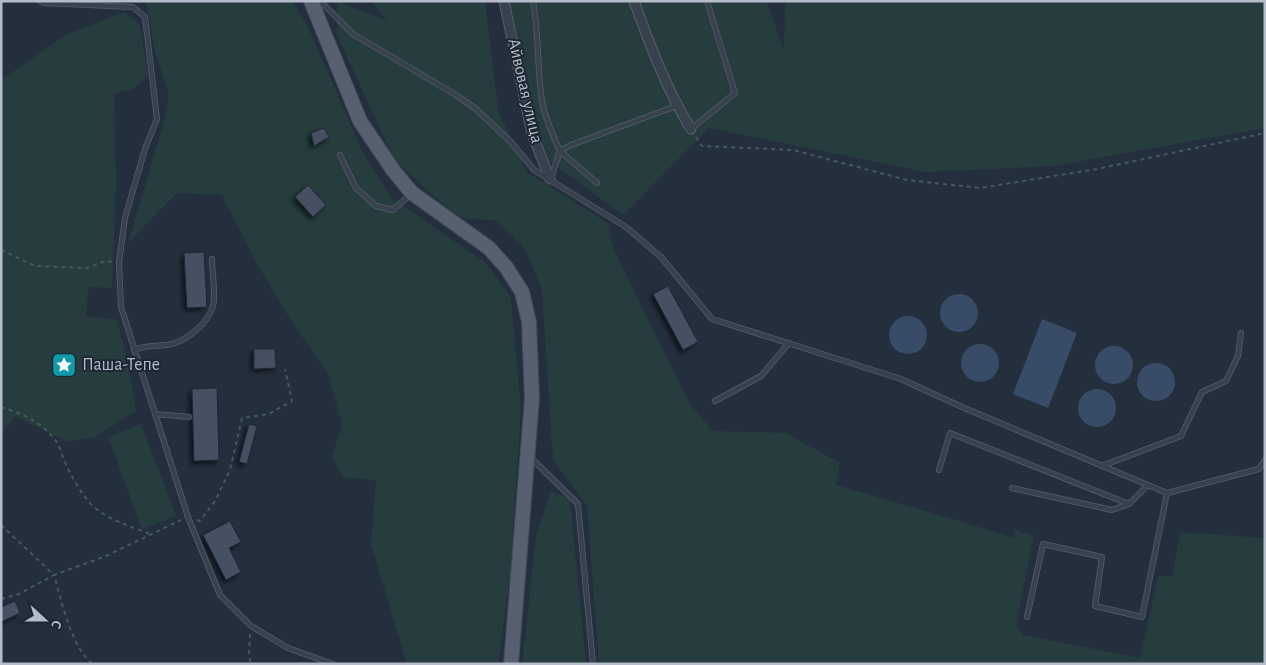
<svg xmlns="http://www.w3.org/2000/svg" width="1266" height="665" font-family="'Alegreya Sans',sans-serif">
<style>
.green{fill:#263c3f}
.water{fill:#394c67}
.building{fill:#455162;stroke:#1f2835;filter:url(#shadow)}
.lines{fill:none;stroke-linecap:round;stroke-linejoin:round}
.service-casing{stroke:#565f6c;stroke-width:6}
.minor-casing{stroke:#565f6c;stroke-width:11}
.primary-casing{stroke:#414a57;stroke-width:16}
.path{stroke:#44595c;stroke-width:2;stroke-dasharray:4 4;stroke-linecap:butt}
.service{stroke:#38414e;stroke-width:4.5}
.minor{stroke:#38414e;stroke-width:9}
.primary{stroke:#56606e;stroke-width:14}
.labels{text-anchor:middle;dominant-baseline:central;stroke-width:4;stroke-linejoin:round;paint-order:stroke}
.street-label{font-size:18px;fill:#b4bcc9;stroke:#1d2633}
.poi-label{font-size:18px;fill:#b4bcc9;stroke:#1d2633;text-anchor:start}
</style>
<defs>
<filter id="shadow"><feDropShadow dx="-3" dy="3" stdDeviation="2.5" flood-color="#0009"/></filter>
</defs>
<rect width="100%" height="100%" fill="#242f3e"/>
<g class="green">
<path d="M146 1H293L309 29 362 151 391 197 487 264 511 298 521 410 510 574 498 664H407L371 544 376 480 343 477 332 456 342 426 328 372 295 327 257 264 222 195 177 193 128 243 162 129 169 94 155 52Z"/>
<path d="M337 1 387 21 372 1H485L498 111 527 172 608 223 612 245 689 403 713 431 786 433 840 463 836 485 946 517 1014 538 1016 530 1034 536 1016 625 1023 635 1140 658 1158 576H1172L1180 532 1265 538V664H599L587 506 553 460 542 290 525 249 495 220 466 219 451 211 395 161 337 35Z"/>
<path d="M508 1H767L784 52 785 1H1265V128L1054 166 926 172 709 128 623 215 541 155Z"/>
<path d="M124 12 140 25 148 76 133 89 114 94 116 182 112 288 89 287 86 316 117 320 130 374 136 411 95 437 68 442 15 416 1 434V80L66 35Z"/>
<path d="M141 424 176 516 142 529 108 437Z"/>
<path d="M551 491 570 499 586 664H522L536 536Z"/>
</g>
<g class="water">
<circle cx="959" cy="313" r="19"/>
<circle cx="908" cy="335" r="19"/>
<path d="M1042 319 1077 333 1048 408 1013 394Z"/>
<circle cx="980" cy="363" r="19"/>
<circle cx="1114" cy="365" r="19"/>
<circle cx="1156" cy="382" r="19"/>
<circle cx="1097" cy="408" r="19"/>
</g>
<g class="building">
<path d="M324 128 329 137 314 146 311 133Z"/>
<path d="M308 185 326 205 313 217 295 197Z"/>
<path d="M204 252 207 307 187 308 184 253Z"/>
<path d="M668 286 698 342 683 350 653 294Z"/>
<path d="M254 349H275L276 368 254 369Z"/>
<path d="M217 388 219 460 194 461 192 389Z"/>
<path d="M249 424 257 426 247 464 239 462Z"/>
<path d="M230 521 241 542 229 548 241 572 226 580 203 535Z"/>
<path d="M15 601 20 613 1 622V607Z"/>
</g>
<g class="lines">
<defs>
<g id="service">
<path d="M40 1 44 3 133 7 145 17 157 119 145 149 125 218 119 262 121 307 188 517 220 595 251 626 288 648 333 664"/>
<path d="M320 1 353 34 456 95 476 109 511 142 534 170 626 227 661 257 712 319 901 379 962 407 1167 493 1259 469 1265 460"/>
<path d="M533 1C539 34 537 68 542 101 545 119 553 135 560 151L551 178"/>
<path d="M691 129 735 93 707 1"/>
<path d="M340 155 356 188 376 206 393 210 411 194"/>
<path d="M597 183 560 151 571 145 676 106"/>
<path d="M134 350C148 344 158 347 172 344 189 339 208 323 213 306 216 296 212 271 212 259"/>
<path d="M715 401 761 376 789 343"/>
<path d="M155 414 189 417"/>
<path d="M530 457 578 504 593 664"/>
<path d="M1102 466 1181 436 1202 392 1226 381 1238 356 1241 333"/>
<path d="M939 470 950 433 1129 504 1148 485"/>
<path d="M1012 488 1112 510 1129 504"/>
<path d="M1027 617 1043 544 1102 557 1095 606 1142 617 1167 493"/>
</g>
<g id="minor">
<path d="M504 1 532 134 550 179"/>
<path d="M634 1C650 45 666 89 691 129"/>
</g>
<path id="primary" d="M311 1 360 121 393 170 412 193 489 248 506 267 522 292 529 322 532 398 511 664"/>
</defs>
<use href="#service" class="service-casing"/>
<use href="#minor" class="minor-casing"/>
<use href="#primary" class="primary-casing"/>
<g class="path">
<path d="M696 137 702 146 793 150 907 180 980 188 1097 169 1265 133"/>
<path d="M1 250 35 266 87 268 106 261 114 262"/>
<path d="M1 407C23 414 42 422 56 441 60 447 62 455 65 462 71 476 79 490 89 502 104 519 130 526 150 534"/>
<path d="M197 520 200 521 215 501 230 470 242 418 269 414 292 401 285 369"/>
<path d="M1 525 54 575 106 556 181 520"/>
<path d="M1 599 19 594 54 575C61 599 72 650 93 664"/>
<path d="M250 634 249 656 251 664"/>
</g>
<use href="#service" class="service"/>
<use href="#minor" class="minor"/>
<use href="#primary" class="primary"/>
</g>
<defs>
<symbol id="sight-square" viewBox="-11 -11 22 22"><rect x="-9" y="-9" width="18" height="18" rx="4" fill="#0f9aa8" stroke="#1d2633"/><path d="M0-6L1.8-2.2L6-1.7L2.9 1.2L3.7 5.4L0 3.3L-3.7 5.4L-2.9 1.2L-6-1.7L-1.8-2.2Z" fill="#fff"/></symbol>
</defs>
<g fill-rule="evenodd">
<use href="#sight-square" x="50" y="351" width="28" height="28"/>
</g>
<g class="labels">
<g class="street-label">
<text transform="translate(525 91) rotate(77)">Айвовая улица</text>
</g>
<g class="poi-label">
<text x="82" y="365">Паша-Тепе</text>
</g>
</g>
<rect width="1266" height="665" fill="none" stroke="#b4bcc9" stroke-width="5"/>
<g transform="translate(45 620) rotate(111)" stroke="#1d2633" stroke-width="4" paint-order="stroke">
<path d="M0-4L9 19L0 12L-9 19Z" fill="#b4bcc9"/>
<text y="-8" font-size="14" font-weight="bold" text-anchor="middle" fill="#b4bcc9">С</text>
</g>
</svg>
